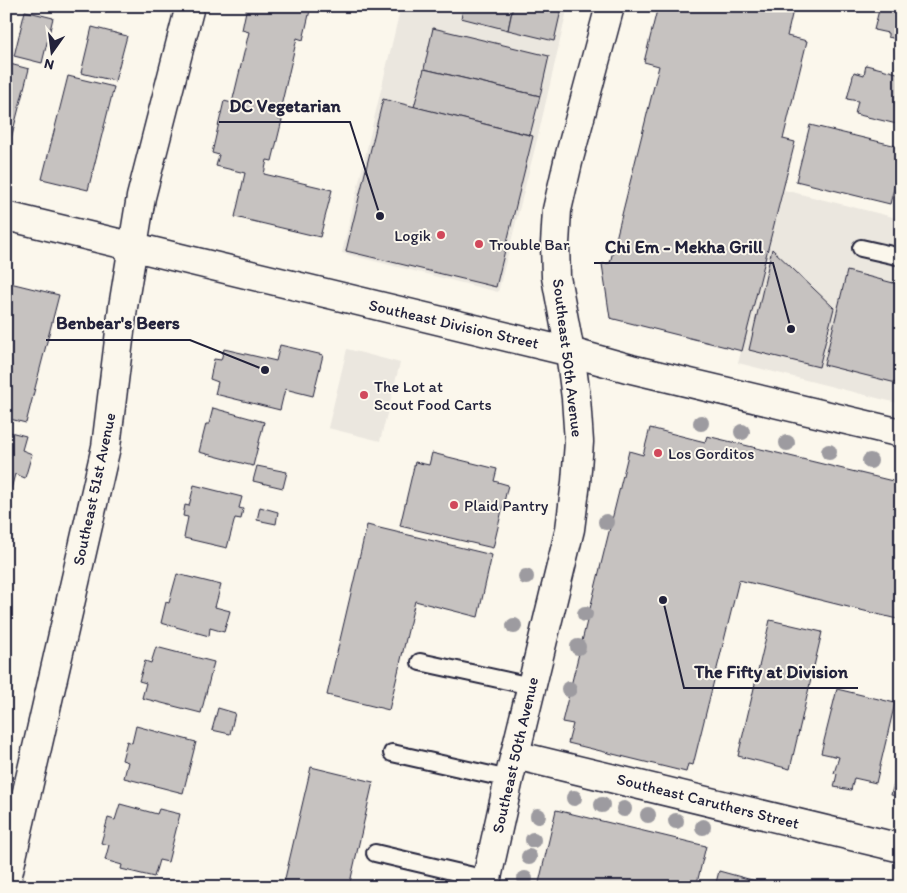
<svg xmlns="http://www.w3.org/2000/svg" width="907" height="893" font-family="Itim,sans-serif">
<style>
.built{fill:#ebe7df}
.building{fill:#c6c2c0;stroke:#22223b}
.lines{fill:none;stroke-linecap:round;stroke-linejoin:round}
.lane-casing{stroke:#22223b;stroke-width:20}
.street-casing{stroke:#22223b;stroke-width:31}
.secondary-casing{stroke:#22223b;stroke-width:31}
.lane{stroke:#fbf7ec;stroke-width:16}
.street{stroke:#fbf7ec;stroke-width:28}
.secondary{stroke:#fbf7ec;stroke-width:28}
.tree{fill:#9d9ba0}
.poi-dot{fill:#d1495b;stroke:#fbf7ec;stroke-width:2}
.labels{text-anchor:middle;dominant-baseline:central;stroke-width:4;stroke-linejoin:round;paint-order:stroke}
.poi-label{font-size:16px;fill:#22223b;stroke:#fbf7ec;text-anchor:start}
.street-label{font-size:16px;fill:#22223b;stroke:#fbf7ec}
.leader{fill:none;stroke:#22223b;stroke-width:2}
.callout-dot{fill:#22223b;stroke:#fbf7ec;stroke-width:2}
.callout-label{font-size:18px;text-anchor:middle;font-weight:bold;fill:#22223b;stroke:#fbf7ec;stroke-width:4;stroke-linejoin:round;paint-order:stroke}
</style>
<rect width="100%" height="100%" fill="#fbf7ec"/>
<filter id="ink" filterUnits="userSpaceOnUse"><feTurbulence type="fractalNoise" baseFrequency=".02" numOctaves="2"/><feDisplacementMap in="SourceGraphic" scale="10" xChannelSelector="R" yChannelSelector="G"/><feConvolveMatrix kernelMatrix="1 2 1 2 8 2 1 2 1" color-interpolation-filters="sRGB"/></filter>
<g filter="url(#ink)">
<g class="built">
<path d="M401 6H568L538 136 498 292 342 253Z"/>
<path d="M784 190 901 219V404L738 363Z"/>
<path d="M347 349 400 363 380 441 328 428Z"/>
</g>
<g class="building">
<path d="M88 6H118L117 9 108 6 106 12Z"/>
<path d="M247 6H311L303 40 297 38 278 119 282 120 272 161 267 160 264 174 332 190 320 237 235 217 245 173 216 166 219 155 212 153 224 101 232 103 249 32 242 30Z"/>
<path d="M464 6H513L508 30 461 18Z"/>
<path d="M513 6H562L554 41 508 30Z"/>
<path d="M658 6H794L787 36 807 41 783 139 795 142 742 351 610 318 602 264 610 263 659 66 644 62Z"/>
<path d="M880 6H901V40L888 37V33L874 30Z"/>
<path d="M25 11 53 18 42 63 14 56Z"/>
<path d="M92 27 127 36 115 81 81 73Z"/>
<path d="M433 28 549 56 540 96 424 69Z"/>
<path d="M6 63 29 69 6 158Z"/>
<path d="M866 65 901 74V125L855 114 858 101 847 99 854 72 864 75Z"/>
<path d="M424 69 540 96 530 135 414 107Z"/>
<path d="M68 76 114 87 88 190 42 179Z"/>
<path d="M383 99 533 136 496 287 346 251Z"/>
<path d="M810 125 901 147V161L890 204 796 181Z"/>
<path d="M772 249 834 308 819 367 749 350Z"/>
<path d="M847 271 901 285 900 384 824 365Z"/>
<path d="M6 282 59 295 26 423 6 418Z"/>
<path d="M280 345 323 355 313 396 285 389 280 410 215 394 218 382 210 379 214 359 221 360 224 349 276 361Z"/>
<path d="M213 408 264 422 253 466 199 452 206 424H209Z"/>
<path d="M650 428 705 442 707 436 901 483V620L739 580 693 765 688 764 686 772 568 743 573 724 562 722 629 451 643 455Z"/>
<path d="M6 431 26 436 22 450 32 454 25 478 15 474 10 493 6 492Z"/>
<path d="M432 453 497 469 494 481 508 485 493 548 400 526 415 462 429 465Z"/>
<path d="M257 466 287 472 283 488 253 481Z"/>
<path d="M194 485 242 497 239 508 243 509 241 519 235 518 227 548 184 538 188 517 183 516 185 505 189 506Z"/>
<path d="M260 507 278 512 276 524 257 520Z"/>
<path d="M367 525 492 555 478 617 415 601 389 710 327 695Z"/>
<path d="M177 574 221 585 215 607 230 611 224 632 210 628 209 636 161 623 166 602 169 603Z"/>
<path d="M770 620 822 632 790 769 738 756Z"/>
<path d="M156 647 214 662 201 713 142 698 146 683 139 681 145 661 151 663Z"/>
<path d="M837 689 895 703 876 783 854 778 851 790 834 787 837 774 834 773 839 757 821 753Z"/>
<path d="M218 708 235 713 230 734 212 730Z"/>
<path d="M136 726 196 742 183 793 124 778 128 762 122 760 127 741 132 743Z"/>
<path d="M901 757V797L891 795Z"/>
<path d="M311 767 373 782 349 887H283Z"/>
<path d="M120 804 157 814 159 809 180 814 168 862 159 860 154 877 121 869 122 865 105 860 109 845 101 843 108 818 115 820Z"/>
<path d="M556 810 706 846 696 887H538Z"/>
<path d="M719 871 774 886V887H715Z"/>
</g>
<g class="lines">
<defs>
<g id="lane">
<path d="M861 248 901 257"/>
<path d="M420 662 531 686"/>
<path d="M392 753 509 779"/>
<path d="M375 853 486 879"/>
</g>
<g id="street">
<path d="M515 755 901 848"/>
<path d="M6 883 106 447 123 307 141 197 190 6"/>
</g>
<g id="secondary">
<path d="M6 216 570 352 631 369 901 433"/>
<path d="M485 887 509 779 570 529 576 482 579 442 576 398 570 352 556 277 555 244 557 210 568 162 610 6"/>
</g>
</defs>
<use href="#lane" class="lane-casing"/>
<use href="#street" class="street-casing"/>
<use href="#secondary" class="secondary-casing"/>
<use href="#lane" class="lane"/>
<use href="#street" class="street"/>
<use href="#secondary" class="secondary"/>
</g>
<g class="tree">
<circle cx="701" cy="423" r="8"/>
<circle cx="742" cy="432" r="8"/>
<circle cx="787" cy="443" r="8"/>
<circle cx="829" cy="452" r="8"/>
<circle cx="870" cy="461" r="8"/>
<circle cx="606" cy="522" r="8"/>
<circle cx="526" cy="577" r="8"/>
<circle cx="585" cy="614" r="8"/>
<circle cx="514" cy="626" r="8"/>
<circle cx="578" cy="647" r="8"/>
<circle cx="569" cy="689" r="8"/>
<circle cx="574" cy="798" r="8"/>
<circle cx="602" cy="805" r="8"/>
<circle cx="624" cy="809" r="8"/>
<circle cx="648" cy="815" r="8"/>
<circle cx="538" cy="816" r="8"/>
<circle cx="676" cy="821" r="8"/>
<circle cx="703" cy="827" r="8"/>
<circle cx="533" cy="840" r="8"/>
<circle cx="529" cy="857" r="8"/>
<circle cx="525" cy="879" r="8"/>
</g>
</g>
<g class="poi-dot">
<circle cx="441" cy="235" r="5"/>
<circle cx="479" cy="244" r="5"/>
<circle cx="364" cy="395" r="5"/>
<circle cx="658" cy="453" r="5"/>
<circle cx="454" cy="505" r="5"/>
</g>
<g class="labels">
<g class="poi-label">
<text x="431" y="235" text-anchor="end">Logik</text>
<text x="489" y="244">Trouble Bar</text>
<text x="374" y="386">The Lot at<tspan x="374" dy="18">Scout Food Carts</tspan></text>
<text x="668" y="453">Los Gorditos</text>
<text x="464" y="505">Plaid Pantry</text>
</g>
<g class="street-label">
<text transform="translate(454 324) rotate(13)">Southeast Division Street</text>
<text transform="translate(568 358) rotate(83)">Southeast 50th Avenue</text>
<text transform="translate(94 489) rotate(-78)">Southeast 51st Avenue</text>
<text transform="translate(515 755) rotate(-77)">Southeast 50th Avenue</text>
<text transform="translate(708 801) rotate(14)">Southeast Caruthers Street</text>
</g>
</g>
<path class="leader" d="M380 216L350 122H219M791 329L773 263H594M265 370L190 340H46M663 600L684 688H858"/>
<g class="callout-dot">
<circle cx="380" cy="216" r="5"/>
<circle cx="791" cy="329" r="5"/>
<circle cx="265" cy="370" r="5"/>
<circle cx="663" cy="600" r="5"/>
</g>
<g class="callout-label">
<text x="285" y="112">DC Vegetarian</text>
<text x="684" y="253">Chi Em - Mekha Grill</text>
<text x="118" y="329">Benbear's Beers</text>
<text x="771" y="678">The Fifty at Division</text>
</g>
<rect width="907" height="893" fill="none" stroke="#fbf7ec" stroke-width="25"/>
<rect x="12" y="12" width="882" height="868" fill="none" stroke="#22223b" stroke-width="2" filter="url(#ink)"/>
<g transform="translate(52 52) rotate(194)" stroke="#fbf7ec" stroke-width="4" paint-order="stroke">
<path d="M0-4L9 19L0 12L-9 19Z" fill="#22223b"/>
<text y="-8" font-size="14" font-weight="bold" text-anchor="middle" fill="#22223b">N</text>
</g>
</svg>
